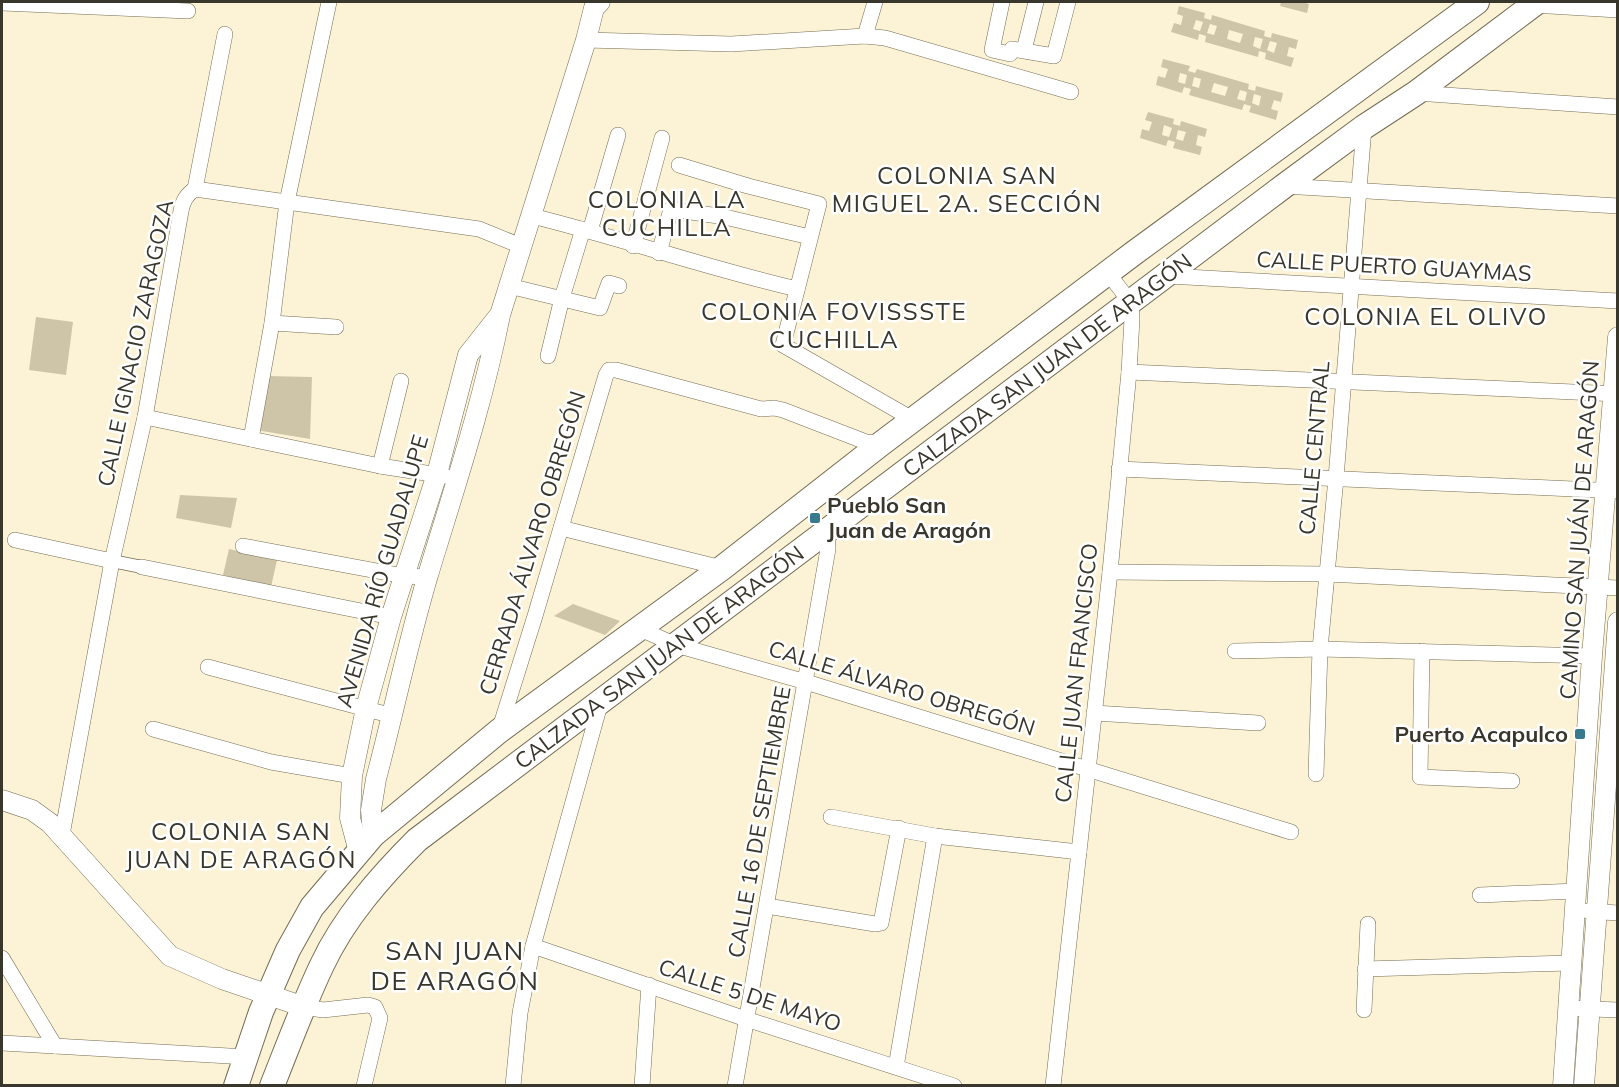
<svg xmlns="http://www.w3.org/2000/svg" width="1619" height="1087" font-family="Mulish,sans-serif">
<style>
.building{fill:#cec5a9;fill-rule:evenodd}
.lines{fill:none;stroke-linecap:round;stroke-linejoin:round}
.pedestrian-casing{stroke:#746c53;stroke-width:14}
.minor-casing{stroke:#746c53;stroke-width:16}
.tertiary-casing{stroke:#746c53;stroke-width:21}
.primary-casing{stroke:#746c53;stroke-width:26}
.pedestrian{stroke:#fff;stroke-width:12}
.minor{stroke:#fff;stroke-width:15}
.tertiary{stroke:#fff;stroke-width:20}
.primary{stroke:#fff;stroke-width:24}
.poi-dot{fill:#39798d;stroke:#fff;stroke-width:2}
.labels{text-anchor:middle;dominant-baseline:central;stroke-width:5;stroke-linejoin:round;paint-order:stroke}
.street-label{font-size:22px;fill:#39362b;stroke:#fff}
.poi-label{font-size:22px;font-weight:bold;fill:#39362b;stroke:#fff;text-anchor:start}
.neighbourhood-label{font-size:24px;letter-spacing:1.5px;fill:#39362b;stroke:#fff}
.quarter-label{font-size:26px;letter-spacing:1.5px;fill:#39362b;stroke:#fff}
</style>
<rect width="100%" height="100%" fill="#fcf3d6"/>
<g class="building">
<path d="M1281 2H1302L1309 4 1307 13 1280 6Z"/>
<path d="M1179 6 1205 13 1204 18 1211 20 1212 15 1265 31 1264 36 1271 38 1272 33 1298 40 1296 49 1289 47 1287 56 1294 58 1291 67 1265 59 1266 53 1259 51 1258 57 1205 42 1206 36 1203 35 1199 34 1198 40 1171 32 1174 23 1181 25 1183 16 1177 14ZM1196 20 1203 22 1200 31 1193 29ZM1210 24 1217 26 1214 35 1207 33ZM1229 30 1243 34 1240 43 1227 39ZM1255 37 1263 39 1260 49 1253 46ZM1270 41 1277 43 1274 53 1267 50Z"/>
<path d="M1163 59 1190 66 1188 71 1192 72 1195 73 1197 69 1249 84 1248 89 1255 91 1256 86 1283 93 1281 102 1274 100 1271 109 1278 111 1276 120 1249 112 1251 106 1247 105 1244 104 1242 110 1189 95 1191 89 1187 88 1184 87 1182 93 1156 85 1158 76 1165 78 1168 69 1161 67ZM1180 73 1187 75 1185 84 1178 82ZM1194 77 1201 79 1199 88 1192 86ZM1214 83 1228 87 1225 96 1211 92ZM1240 90 1247 92 1245 101 1237 99ZM1254 94 1261 96 1259 106 1252 103Z"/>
<path d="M1148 112 1174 119 1173 124 1180 126 1181 121 1207 129 1205 137 1198 135 1196 145 1202 147 1200 155 1173 148 1175 142 1168 140 1166 146 1140 138 1142 129 1149 131 1152 122 1145 120ZM1164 125 1172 128 1169 137 1162 135ZM1178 130 1186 132 1183 141 1176 139Z"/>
<path d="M36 317 73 322 66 375 29 370Z"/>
<path d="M267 376 312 377 310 439 256 430Z"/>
<path d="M180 495 237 498 231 528 176 518Z"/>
<path d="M229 549 277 560 271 587 223 575Z"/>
<path d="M573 604 620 621 605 635 554 616Z"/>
</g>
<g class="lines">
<defs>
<path id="pedestrian" d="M112 561 142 567"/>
<g id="minor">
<path d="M1002 2 992 50 1010 54 1012 49 1054 56 1068 2"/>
<path d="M2 3 188 11"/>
<path d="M1532 5 1618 10"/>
<path d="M865 36 875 2"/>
<path d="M586 40 731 44 865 36 885 38 1071 92"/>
<path d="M1024 50 1036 2"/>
<path d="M1416 93 1618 107"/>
<path d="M679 165 748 186 819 204 783 345 914 420"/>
<path d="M1284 186 1618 206"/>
<path d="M195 189 225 34"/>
<path d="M532 216C621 238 707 268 797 289"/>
<path d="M590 231 618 135"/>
<path d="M633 246 662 138"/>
<path d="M659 253 671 209 725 217 810 237"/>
<path d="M1168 276 1618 301"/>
<path d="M509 286 600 308 609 283 619 286"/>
<path d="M272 323 336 327"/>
<path d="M548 356 562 298 583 229"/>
<path d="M1129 372 1618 394"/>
<path d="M145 417 380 466 445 476"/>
<path d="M251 439 272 323 287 202 329 2"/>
<path d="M380 466 401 381"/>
<path d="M1119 469 1618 491"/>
<path d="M561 528 722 568"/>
<path d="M15 540 112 561"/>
<path d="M243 546 404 576 427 577"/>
<path d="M142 567 391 617"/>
<path d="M1110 572 1326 574 1618 588"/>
<path d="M638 628 676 645 806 682 1291 832"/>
<path d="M1235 651 1320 649 1592 656"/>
<path d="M1422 651 1420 777 1512 781"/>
<path d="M208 667 393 716"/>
<path d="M1094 713 1258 723"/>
<path d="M153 729 271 762 352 776"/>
<path d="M499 731 535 616 606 375 609 370H616L761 409 774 408 783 410 866 442 882 443"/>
<path d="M1316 774 1320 649 1336 478 1364 127"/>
<path d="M831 817 935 836 1079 852"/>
<path d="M62 835 112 561 145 417 181 211C183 201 186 195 195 189L479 229 521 246"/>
<path d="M1480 895 1576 891"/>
<path d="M767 906 875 924 881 923 899 828"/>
<path d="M1588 911 1618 913"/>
<path d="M533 946 746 1019 954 1086"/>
<path d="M2 958 55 1046"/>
<path d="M1365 969 1571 963"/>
<path d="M304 1007 323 1010 368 1005 375 1007 380 1018 364 1086"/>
<path d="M1567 1008 1618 1010"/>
<path d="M1364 1010 1368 924"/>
<path d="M2 1043 247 1057"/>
<path d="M896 1067 935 836"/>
<path d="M513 1086 520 1013 533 946 601 701"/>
<path d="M642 1086 649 985"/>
<path d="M735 1086 828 549 827 529"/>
<path d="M1053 1086 1110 572 1129 372 1132 319 1131 303 1108 273"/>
</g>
<g id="tertiary">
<path d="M2 800 32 810 50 823 170 956 222 979 304 1007"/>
<path d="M373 835 371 810 376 779C394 711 408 642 428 575 454 489 483 403 500 315L586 40 594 8 600 2"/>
<path d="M359 852 350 818 352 776 366 708 391 617 437 474 468 355 498 317"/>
<path d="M1563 1086 1592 656 1618 337"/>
<path d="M1584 1086 1618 622"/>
</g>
<g id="primary">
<path d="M236 1086 261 1012 288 950 312 907 373 835 499 731 722 568 882 443 1134 253 1477 2"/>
<path d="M272 1086C288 1046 303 1005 322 965 344 918 380 877 417 840L1284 186 1364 127 1416 93 1537 2"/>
</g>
</defs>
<use href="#pedestrian" class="pedestrian-casing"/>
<use href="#minor" class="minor-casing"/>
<use href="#tertiary" class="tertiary-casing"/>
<use href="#primary" class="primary-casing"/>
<use href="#pedestrian" class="pedestrian"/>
<use href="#minor" class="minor"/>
<use href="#tertiary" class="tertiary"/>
<use href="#primary" class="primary"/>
</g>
<g class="poi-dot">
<rect x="809" y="512" width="12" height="12" rx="3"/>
<rect x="1574" y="728" width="12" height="12" rx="3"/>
</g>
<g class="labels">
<g class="street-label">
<text transform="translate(1394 266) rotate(3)">CALLE PUERTO GUAYMAS</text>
<text transform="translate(135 343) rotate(-78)">CALLE IGNACIO ZARAGOZA</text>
<text transform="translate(1047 365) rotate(-37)">CALZADA SAN JUAN DE ARAGÓN</text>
<text transform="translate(1314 448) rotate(-85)">CALLE CENTRAL</text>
<text transform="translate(1579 530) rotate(-86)">CAMINO SAN JUÁN DE ARAGÓN</text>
<text transform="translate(532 543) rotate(-73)">CERRADA ÁLVARO OBREGÓN</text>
<text transform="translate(382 571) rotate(-74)">AVENIDA RÍO GUADALUPE</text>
<text transform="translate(659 657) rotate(-37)">CALZADA SAN JUAN DE ARAGÓN</text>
<text transform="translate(1076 673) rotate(-84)">CALLE JUAN FRANCISCO</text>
<text transform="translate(902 688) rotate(17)">CALLE ÁLVARO OBREGÓN</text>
<text transform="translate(759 822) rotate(-80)">CALLE 16 DE SEPTIEMBRE</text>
<text transform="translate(750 995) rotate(18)">CALLE 5 DE MAYO</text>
</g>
<g class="poi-label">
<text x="827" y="505">Pueblo San<tspan x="827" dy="25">Juan de Aragón</tspan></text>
<text x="1568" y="734" text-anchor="end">Puerto Acapulco</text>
</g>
<g class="neighbourhood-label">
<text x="967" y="175">COLONIA SAN<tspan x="967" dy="28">MIGUEL 2A. SECCIÓN</tspan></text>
<text x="667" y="199">COLONIA LA<tspan x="667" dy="28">CUCHILLA</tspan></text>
<text x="834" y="311">COLONIA FOVISSSTE<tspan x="834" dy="28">CUCHILLA</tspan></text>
<text x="1426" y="316">COLONIA EL OLIVO</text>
<text x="241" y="831">COLONIA SAN<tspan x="241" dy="28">JUAN DE ARAGÓN</tspan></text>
</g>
<g class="quarter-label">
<text x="455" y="950">SAN JUAN<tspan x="455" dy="30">DE ARAGÓN</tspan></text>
</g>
</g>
<rect width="1619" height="1087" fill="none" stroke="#39362b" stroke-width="6"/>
</svg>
